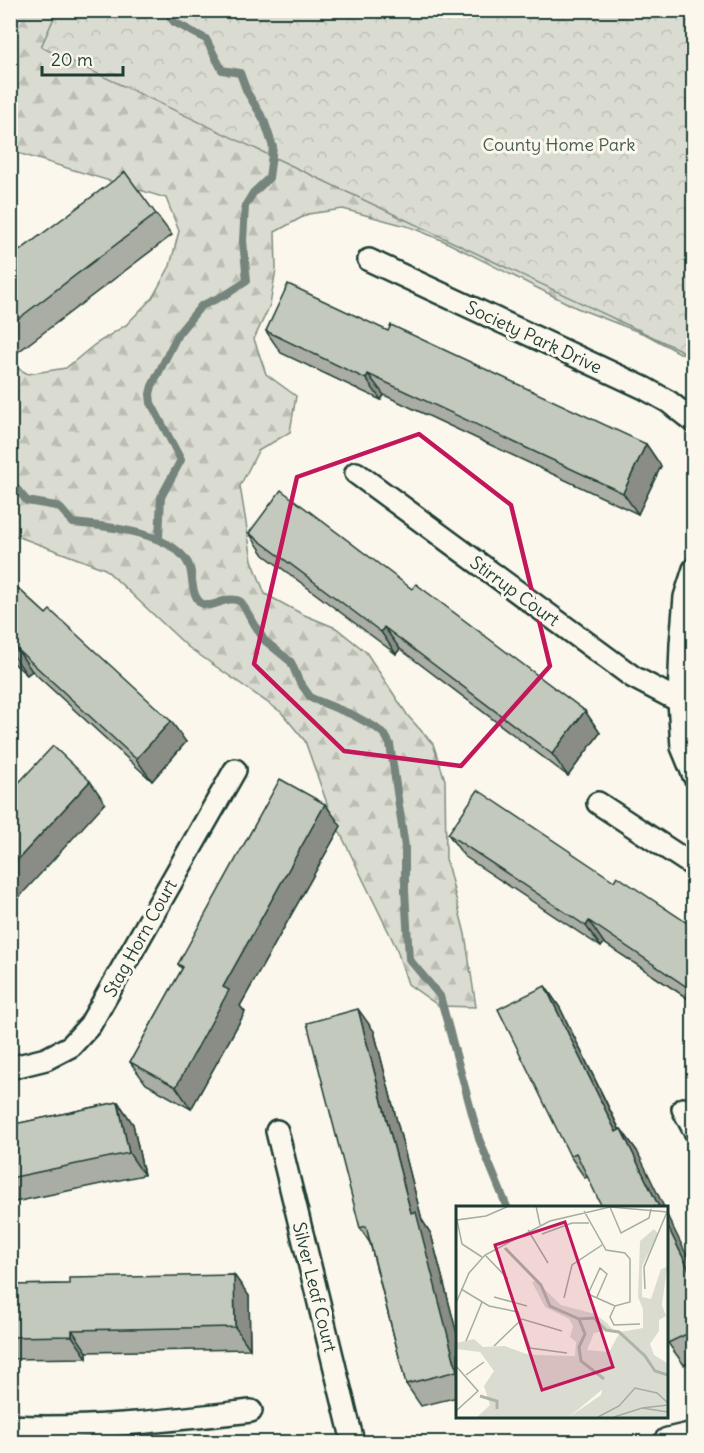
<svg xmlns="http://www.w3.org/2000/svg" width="704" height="1453" font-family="Delius,sans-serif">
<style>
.forest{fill:url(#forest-firs);stroke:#7d8c82;stroke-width:1.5}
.park{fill:url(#park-crowns);stroke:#7d8c82;stroke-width:1.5}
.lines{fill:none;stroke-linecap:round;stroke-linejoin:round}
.stream{stroke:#74847b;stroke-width:8}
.minor-casing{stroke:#1f3d34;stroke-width:26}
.tertiary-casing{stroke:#1f3d34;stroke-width:32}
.minor{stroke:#fbf7ec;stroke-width:21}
.tertiary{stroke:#fbf7ec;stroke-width:27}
.wall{fill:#a9ada3;stroke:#1f3d34;stroke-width:1.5}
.shaded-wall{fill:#898d85;stroke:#1f3d34;stroke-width:1.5}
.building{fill:#c4c9be;stroke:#1f3d34;stroke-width:1.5}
.marked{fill:none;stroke:#c2185b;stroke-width:4.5;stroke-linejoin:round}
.labels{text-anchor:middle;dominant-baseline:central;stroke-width:6;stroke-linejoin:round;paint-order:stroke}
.park-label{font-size:18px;fill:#455d53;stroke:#fbf7ec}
.street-label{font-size:18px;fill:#1f3d34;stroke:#fbf7ec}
.inset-river{fill:none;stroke:#adb4aa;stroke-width:3}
.inset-road{fill:none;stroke:#a3ada2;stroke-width:1.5}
.view{fill:#c2185b;fill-opacity:0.15;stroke:#c2185b;stroke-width:3}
.inset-edge{fill:none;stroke:#1f3d34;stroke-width:3}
</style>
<defs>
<pattern id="forest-firs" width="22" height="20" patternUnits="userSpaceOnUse" patternTransform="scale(1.5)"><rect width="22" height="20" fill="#dbdcd1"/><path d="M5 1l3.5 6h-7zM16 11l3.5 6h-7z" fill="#bcbeb4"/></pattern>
<pattern id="park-crowns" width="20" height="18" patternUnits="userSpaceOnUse" patternTransform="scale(1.5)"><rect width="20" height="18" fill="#dbdcd1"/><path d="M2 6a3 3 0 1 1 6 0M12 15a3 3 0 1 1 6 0" fill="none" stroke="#bcbeb4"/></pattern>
</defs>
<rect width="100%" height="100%" fill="#fbf7ec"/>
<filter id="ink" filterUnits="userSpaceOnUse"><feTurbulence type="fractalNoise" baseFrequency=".0167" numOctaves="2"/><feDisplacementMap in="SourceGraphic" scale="12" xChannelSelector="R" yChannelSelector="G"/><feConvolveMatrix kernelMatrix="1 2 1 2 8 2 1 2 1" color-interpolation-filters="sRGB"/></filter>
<g filter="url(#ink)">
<path class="forest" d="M11 11H409L693 355 680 353 647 335 577 308 444 241 410 227 343 209 308 214 275 232 276 269 270 305 254 339 266 374 296 396 290 432 258 451 240 486 252 560 265 594 302 614 336 628 366 652 408 716 433 744 445 780 446 859 465 934 476 1007 439 1006 408 984 396 947 330 812 305 741 281 712 188 647 105 569 11 534 10 364 28 374 66 368 94 345 126 325 152 298 170 266 179 231 166 198 11 151Z"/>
<path class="park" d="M57 11H693V356L41 47Z"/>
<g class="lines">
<g class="stream">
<path d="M10 481 27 501 56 506 61 509 73 523C105 526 178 532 190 568 193 578 191 595 201 603 212 611 228 593 241 602L264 640 291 662 299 681 311 698 353 715 375 727 385 735 390 744 405 847V891L409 959 440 996 479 1139 507 1207"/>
<path d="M159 538 161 497 181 460 151 403 150 394 152 386 178 334 201 306 227 294 247 281 243 241 245 206 253 193 269 178 273 147 264 120 247 92 240 73 222 70 206 39 174 22 166 10"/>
</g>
<defs>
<g id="minor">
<path d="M369 260 644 388 669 402 694 422"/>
<path d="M356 473 633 677 679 701 694 694"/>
<path d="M694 569 685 597 681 644 679 701 682 747 694 776"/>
<path d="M598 803 694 866"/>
<path d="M10 1068 46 1059 71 1046 90 1025 235 770"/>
<path d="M683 1109 694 1130"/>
<path d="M277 1131 353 1442"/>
<path d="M10 1426C91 1430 171 1420 251 1411"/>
</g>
<path id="tertiary" d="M668 1442 694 1436"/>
</defs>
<use href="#minor" class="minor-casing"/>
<use href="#tertiary" class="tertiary-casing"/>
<use href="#minor" class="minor"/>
<use href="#tertiary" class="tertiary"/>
</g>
<g class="wall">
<path d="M156 214 172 235 14 355 10 350V258Z"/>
<path d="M266 331H388L646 444 661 466 638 514 384 395 381 400 281 353Z"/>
<path d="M249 533 412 589 585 711 600 733 568 776 400 649 396 654 264 555Z"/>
<path d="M10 581 186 742 152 781 32 671 27 675 10 660Z"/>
<path d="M341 826 240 1006 245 1012 191 1109 146 1084 130 1062 182 969 178 964Z"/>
<path d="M448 834 614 881 693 927V1002L604 943 601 947 464 856Z"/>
<path d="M545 986 560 1008 620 1130 621 1129 637 1151 585 1178 570 1156Z"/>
<path d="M374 1031 422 1220 431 1234 458 1338V1397L421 1406 406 1384 370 1243 360 1228Z"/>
<path d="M118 1102 133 1124 144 1175 10 1203V1125Z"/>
<path d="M693 1268V1360L684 1365 668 1343Z"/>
<path d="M234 1275 249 1296 250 1349 87 1352V1358L10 1359V1285L69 1284Z"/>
</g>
<g class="shaded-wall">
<path d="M368 374 384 395 381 400 366 379Z"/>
<path d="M646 444 661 466 638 514 623 493Z"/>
<path d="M384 627 400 649 396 654 381 632Z"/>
<path d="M17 649 32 671 27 675 12 654Z"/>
<path d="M585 711 600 733 568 776 552 754Z"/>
<path d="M171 721 186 742 152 781 136 759Z"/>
<path d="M90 781 105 803 12 905 16 911 10 917V868Z"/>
<path d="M325 804 341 826 240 1006 245 1012 191 1109 176 1087 223 987Z"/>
<path d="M589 921 604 943 601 947 586 926Z"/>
<path d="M545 986 560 1008 631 1154 616 1132Z"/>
<path d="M358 1009 374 1031 422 1220 431 1234 458 1338V1373L411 1213Z"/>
<path d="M118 1102 133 1124 144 1175 129 1153Z"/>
<path d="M621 1129 637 1151 664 1207H659Z"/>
<path d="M666 1213 693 1268V1278L666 1223Z"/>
<path d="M234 1275 249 1296 250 1349 235 1327Z"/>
<path d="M72 1330 87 1352V1358L72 1336Z"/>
</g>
<g class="building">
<path d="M125 172 156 214 10 325V258Z"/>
<path d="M288 284 388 331 391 325 646 444 623 493 368 374 366 379 266 331Z"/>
<path d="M281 490 412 589 416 584 585 711 552 754 384 627 381 632 249 533Z"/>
<path d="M10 581 46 614 50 610 171 721 136 759 17 649 12 654 10 652Z"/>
<path d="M53 746 90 781 10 868V792Z"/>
<path d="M280 779 325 804 223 987 229 990 176 1087 130 1062 183 967 178 964Z"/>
<path d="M478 790 614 881 617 876 693 927V991L589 921 586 926 448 834Z"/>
<path d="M545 986 616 1132 621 1129 659 1207H602L576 1153 570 1156 498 1009Z"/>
<path d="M358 1009 411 1213 416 1212 457 1371 406 1384 366 1226 360 1228 307 1023Z"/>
<path d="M118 1102 129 1153 10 1178V1125Z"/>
<path d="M666 1223 693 1278V1331L668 1343 666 1339Z"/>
<path d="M234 1275 235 1327 72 1330V1336L10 1337V1285L69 1284V1278Z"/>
</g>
</g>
<path class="marked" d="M419 434 511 505 550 666 461 766 344 751 254 664 297 477Z"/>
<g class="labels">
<g class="park-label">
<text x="559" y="144">County Home Park</text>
</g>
<g class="street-label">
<text transform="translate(534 337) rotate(25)">Society Park Drive</text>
<text transform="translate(515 591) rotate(36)">Stirrup Court</text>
<text transform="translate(140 938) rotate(-61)">Stag Horn Court</text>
<text transform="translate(315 1287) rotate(76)">Silver Leaf Court</text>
</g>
</g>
<g transform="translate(456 1206)">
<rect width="212" height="212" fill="#fbf7ec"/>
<path d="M151 158 211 165V211H113L145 189Z" fill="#dbdcd1"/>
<path d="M198 23 202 28 186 60V91L195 93 205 63 211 61 206 99 210 110 203 114V125L194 138 198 149 211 157V180H186L161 170 145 179 55 211H21L34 199 28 180 38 165 24 146 0 143V137L18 133 27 141 49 140 73 149 119 150 120 136 114 131 117 120 113 113 89 101 76 76 80 75 105 99 139 108 151 117 156 123 138 127 131 144 153 146 164 126 187 122V103L182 91 184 35Z" fill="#dbdcd1"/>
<path d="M40 144 151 158 148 182 113 211H38Z" fill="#dbdcd1"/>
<path class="inset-river" d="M49 42 85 79 94 100 123 113 138 112 150 124 163 126 189 150 199 165 212 169M123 113 129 128 123 141 125 155 148 173M24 190 41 195V203"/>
<path class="inset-road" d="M80 0 84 19M154 1 165 27 193 12 195 3M128 5 150 44 169 47 174 53V96L159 100 132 88 144 62 151 68 141 91M72 24 92 57M86 28 116 17H133M6 38 1 14 30 10 53 0M6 38 26 51M29 49 52 73M5 83 33 100 62 106 74 142 111 147M189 83 188 61 211 6M38 91 71 100M108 92 116 59 146 39M0 97 13 67 29 49 94 15 154 1 212 6M159 100 154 111 158 119 184 118M10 135 26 96M38 140 66 113 106 125M0 160 22 185 0 205M10 169 28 156M186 202 212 199M142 211 163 200 179 182 201 187 212 197M158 211 186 202 212 206"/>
<path class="view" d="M109 16 157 161 86 184 39 39Z"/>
<rect width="212" height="212" class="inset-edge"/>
</g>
<rect width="704" height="1453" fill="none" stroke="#fbf7ec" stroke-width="36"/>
<rect x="18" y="18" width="668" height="1417" fill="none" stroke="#1f3d34" stroke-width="2" filter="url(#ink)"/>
<path d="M42 66v9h81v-9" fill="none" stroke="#1f3d34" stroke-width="3"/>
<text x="51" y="66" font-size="18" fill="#1f3d34" stroke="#fbf7ec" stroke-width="4.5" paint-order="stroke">20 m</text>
</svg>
